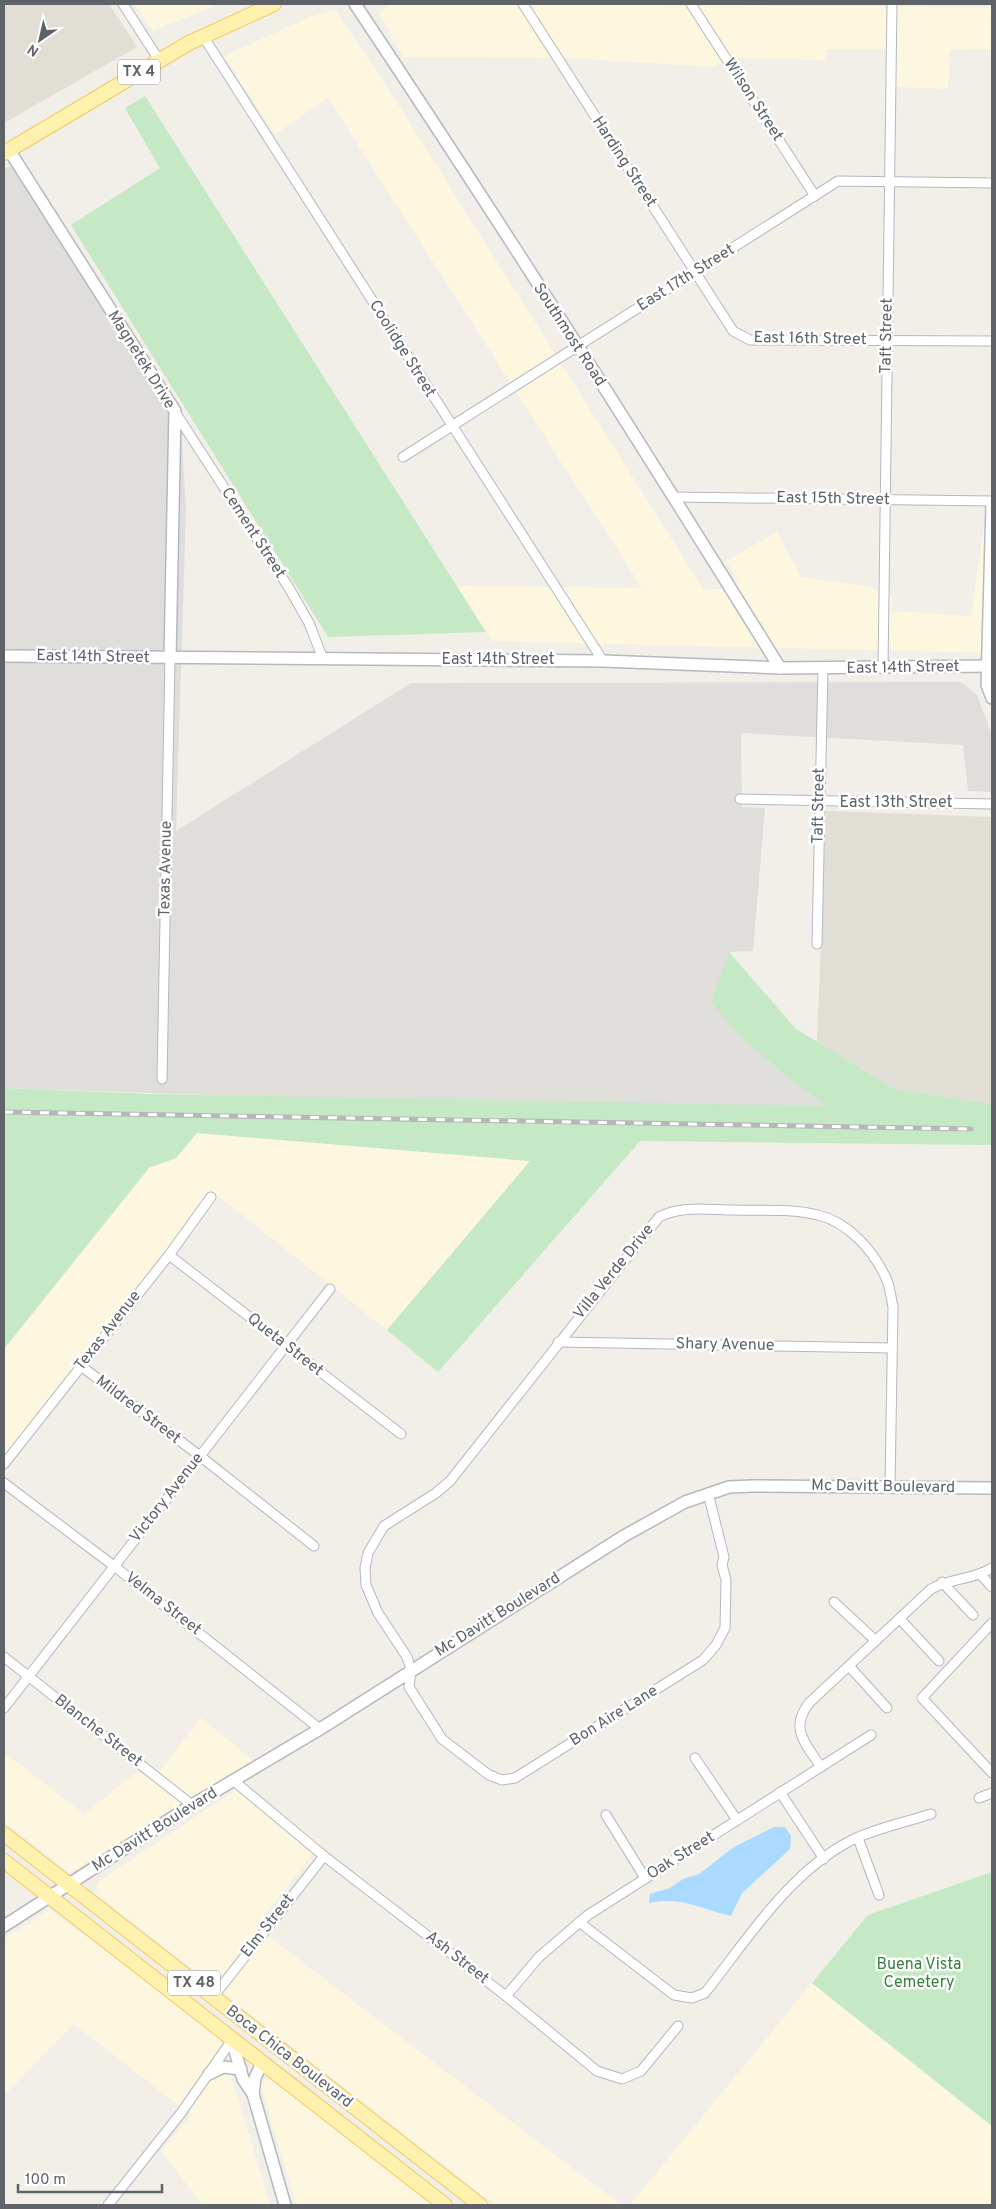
<svg xmlns="http://www.w3.org/2000/svg" width="996" height="2209" font-family="Overpass,sans-serif">
<style>
.commercial{fill:#fef7e0}
.industrial{fill:#e0deda}
.education{fill:#e1ded6}
.green{fill:#c5e8c5}
.water{fill:#aadaff}
.lines{fill:none;stroke-linecap:round;stroke-linejoin:round}
.minor-casing{stroke:#b5b8bc;stroke-width:11}
.tertiary-casing{stroke:#b5b8bc;stroke-width:14}
.primary-casing{stroke:#f2c960;stroke-width:16}
.minor{stroke:#fff;stroke-width:9}
.tertiary{stroke:#fff;stroke-width:11}
.primary{stroke:#fff2af;stroke-width:14}
.rail-casing{stroke:#b6b7b8;stroke-width:5}
.rail{stroke:#fff;stroke-width:3;stroke-dasharray:9;stroke-linecap:butt}
.labels{text-anchor:middle;dominant-baseline:central;stroke-width:5;stroke-linejoin:round;paint-order:stroke}
.shield{fill:#fff;stroke:#8f9295;stroke-width:1}
.shield-label{font-size:15px;font-weight:bold;fill:#5f6368}
.street-label{font-size:16px;fill:#5f6368;stroke:#fff}
.park-label{font-size:16px;fill:#348238;stroke:#fff}
</style>
<rect width="100%" height="100%" fill="#f1efe8"/>
<g class="commercial">
<path d="M134 4H220L152 31Z"/>
<path d="M390 4 992 7V49L950 50 948 89 896 87 895 49H826L825 60 738 58 711 67 571 58 403 57 379 13Z"/>
<path d="M335 10 375 68 703 589H722L738 580 726 561 777 532 801 577 870 587 892 596V611L971 616 986 511H992V653L492 641 457 586 642 588 328 98 275 134 224 56 310 17Z"/>
<path d="M197 1133 530 1161 387 1330 220 1197 4 1460V1349L149 1168 176 1158Z"/>
<path d="M201 1718 254 1761 70 1873 4 1822V1752L84 1814 138 1771 152 1781Z"/>
<path d="M245 1784 320 1844 256 1927 621 2205H495L95 1893 99 1881Z"/>
<path d="M50 1910 218 2033 270 2205H203L161 2151 191 2115 74 2024 4 2095V1939Z"/>
<path d="M812 1983 992 2126V2200L988 2205H630Z"/>
<path d="M259 2079 272 2080 433 2205H296Z"/>
</g>
<path class="industrial" d="M11 166 181 430 186 510 176 831 411 683 961 682 977 695 992 735V792L968 791 963 745 741 733 742 807 765 808 753 951 729 952 739 1036 787 1077 828 1106 452 1103 4 1088V169Z"/>
<g class="education">
<path d="M4 4H109L137 47 4 123Z"/>
<path d="M826 811 992 817V1104L895 1089 817 1042Z"/>
</g>
<g class="green">
<path d="M145 96 486 632 328 637 71 225 160 168 125 108Z"/>
<path d="M729 952 796 1029 895 1089 992 1104V1145L640 1141 438 1372 387 1330 530 1161 197 1133 176 1158 149 1168 4 1349V1088L149 1094 827 1106 787 1077 739 1036 711 1002Z"/>
<path d="M992 1872V2126L812 1983 868 1915Z"/>
</g>
<path class="water" d="M774 1827H785L791 1836 790 1849 742 1893 731 1916C700 1909 682 1896 649 1903L650 1894 670 1888 683 1879 699 1874 734 1847Z"/>
<g class="lines">
<defs>
<g id="minor">
<path d="M123 4 159 60"/>
<path d="M523 4 733 331 750 340 992 341"/>
<path d="M691 4 815 196"/>
<path d="M203 36 603 661"/>
<path d="M175 412 289 588 309 623 323 659"/>
<path d="M403 457 838 181 992 183"/>
<path d="M674 497 992 501"/>
<path d="M883 669 892 4"/>
<path d="M740 799 992 804"/>
<path d="M817 944 823 668"/>
<path d="M162 1079 170 658"/>
<path d="M169 1255 401 1434"/>
<path d="M558 1342 892 1348"/>
<path d="M81 1366 200 1456 314 1546"/>
<path d="M4 1464 169 1255 211 1197"/>
<path d="M4 1483 114 1566 320 1729"/>
<path d="M708 1493 724 1557 722 1565 726 1580 725 1628 716 1645 703 1660 515 1778 502 1780 489 1775 442 1739 409 1687 411 1670 407 1657 378 1613 366 1585 365 1568 368 1553 384 1526 436 1493 450 1481 659 1217C681 1205 710 1210 734 1210 761 1211 791 1208 818 1215 848 1222 873 1250 886 1278 890 1286 891 1298 893 1307L890 1486"/>
<path d="M980 1574 992 1587"/>
<path d="M942 1582 973 1615"/>
<path d="M834 1602 876 1641"/>
<path d="M900 1619 939 1661"/>
<path d="M992 1623 922 1698 992 1773"/>
<path d="M4 1657 192 1805"/>
<path d="M849 1666 887 1708"/>
<path d="M4 1708 330 1289"/>
<path d="M695 1758 737 1820"/>
<path d="M821 1767C806 1744 789 1729 809 1703L931 1589C950 1578 973 1580 992 1568"/>
<path d="M234 1781 324 1856 506 1996 597 2071 622 2079 641 2071 678 2026"/>
<path d="M780 1792 824 1859"/>
<path d="M979 1798 992 1793"/>
<path d="M606 1815 645 1878"/>
<path d="M858 1838 879 1895"/>
<path d="M579 1922 674 1995 692 1998 705 1993C747 1940 789 1872 852 1840 874 1829 906 1822 931 1814"/>
<path d="M506 1996 539 1957 588 1915 871 1735"/>
<path d="M213 1997 324 1856"/>
<path d="M108 2205 181 2113 232 2040"/>
</g>
<g id="tertiary">
<path d="M355 4C501 223 642 445 780 668"/>
<path d="M9 150 175 411 170 658"/>
<path d="M992 504 987 685 992 698"/>
<path d="M4 656 603 661 780 668 992 666"/>
<path d="M4 1926 192 1805 320 1729 624 1536 685 1502 729 1487 752 1486 992 1488"/>
<path d="M232 2040 243 2079 253 2094 285 2205"/>
<path d="M209 2074 223 2067 241 2069"/>
<path d="M253 2094 255 2078 262 2063"/>
</g>
<g id="primary">
<path d="M4 153 189 43 274 4"/>
<path d="M4 1834 480 2205"/>
<path d="M4 1861 445 2205"/>
</g>
</defs>
<use href="#minor" class="minor-casing"/>
<use href="#tertiary" class="tertiary-casing"/>
<use href="#primary" class="primary-casing"/>
<use href="#minor" class="minor"/>
<use href="#tertiary" class="tertiary"/>
<use href="#primary" class="primary"/>
<defs>
<path id="rail" d="M4 1112 971 1129"/>
</defs>
<use href="#rail" class="rail-casing"/>
<use href="#rail" class="rail"/>
</g>
<g class="labels">
<g class="shield">
<rect x="118" y="59.5" width="42" height="25" rx="4"/>
<rect x="168" y="1970.5" width="52" height="25" rx="4"/>
</g>
<g class="shield-label">
<text x="139" y="72">TX 4</text>
<text x="194" y="1983">TX 48</text>
</g>
<g class="street-label">
<text transform="translate(753 100) rotate(57)">Wilson Street</text>
<text transform="translate(624 162) rotate(57)">Harding Street</text>
<text transform="translate(686 278) rotate(-32)">East 17th Street</text>
<text transform="translate(569 335) rotate(57)">Southmost Road</text>
<text transform="translate(887 336) rotate(-89)">Taft Street</text>
<text transform="translate(810 339) rotate(1)">East 16th Street</text>
<text transform="translate(402 349) rotate(58)">Coolidge Street</text>
<text transform="translate(141 360) rotate(58)">Magnetek Drive</text>
<text transform="translate(833 499) rotate(1)">East 15th Street</text>
<text transform="translate(253 533) rotate(57)">Cement Street</text>
<text transform="translate(93 657) rotate(1)">East 14th Street</text>
<text x="498" y="660">East 14th Street</text>
<text transform="translate(903 668) rotate(-1)">East 14th Street</text>
<text x="896" y="803">East 13th Street</text>
<text transform="translate(819 806) rotate(-89)">Taft Street</text>
<text transform="translate(166 869) rotate(-89)">Texas Avenue</text>
<text transform="translate(614 1272) rotate(-51)">Villa Verde Drive</text>
<text transform="translate(108 1331) rotate(-52)">Texas Avenue</text>
<text transform="translate(285 1345) rotate(38)">Queta Street</text>
<text transform="translate(725 1345) rotate(1)">Shary Avenue</text>
<text transform="translate(138 1410) rotate(37)">Mildred Street</text>
<text transform="translate(883 1487) rotate(1)">Mc Davitt Boulevard</text>
<text transform="translate(167 1498) rotate(-52)">Victory Avenue</text>
<text transform="translate(163 1604) rotate(38)">Velma Street</text>
<text transform="translate(498 1615) rotate(-32)">Mc Davitt Boulevard</text>
<text transform="translate(614 1716) rotate(-32)">Bon Aire Lane</text>
<text transform="translate(98 1731) rotate(38)">Blanche Street</text>
<text transform="translate(155 1830) rotate(-32)">Mc Davitt Boulevard</text>
<text transform="translate(681 1856) rotate(-32)">Oak Street</text>
<text transform="translate(268 1926) rotate(-52)">Elm Street</text>
<text transform="translate(457 1958) rotate(38)">Ash Street</text>
<text transform="translate(289 2057) rotate(38)">Boca Chica Boulevard</text>
</g>
<g class="park-label">
<text x="919" y="1965">Buena Vista<tspan x="919" dy="18">Cemetery</tspan></text>
</g>
</g>
<rect width="996" height="2209" fill="none" stroke="#5f6368" stroke-width="10"/>
<g transform="translate(40 40) rotate(214)" stroke="#ffffff" stroke-width="4" paint-order="stroke">
<path d="M0-4L9 19L0 12L-9 19Z" fill="#5f6368"/>
<text y="-8" font-size="14" font-weight="bold" text-anchor="middle" fill="#5f6368">N</text>
</g>
<path d="M18 2184v8h144v-8" fill="none" stroke="#5f6368" stroke-width="2.5"/>
<text x="25" y="2184" font-size="15" fill="#5f6368" stroke="#ffffff" stroke-width="4" paint-order="stroke">100 m</text>
</svg>
